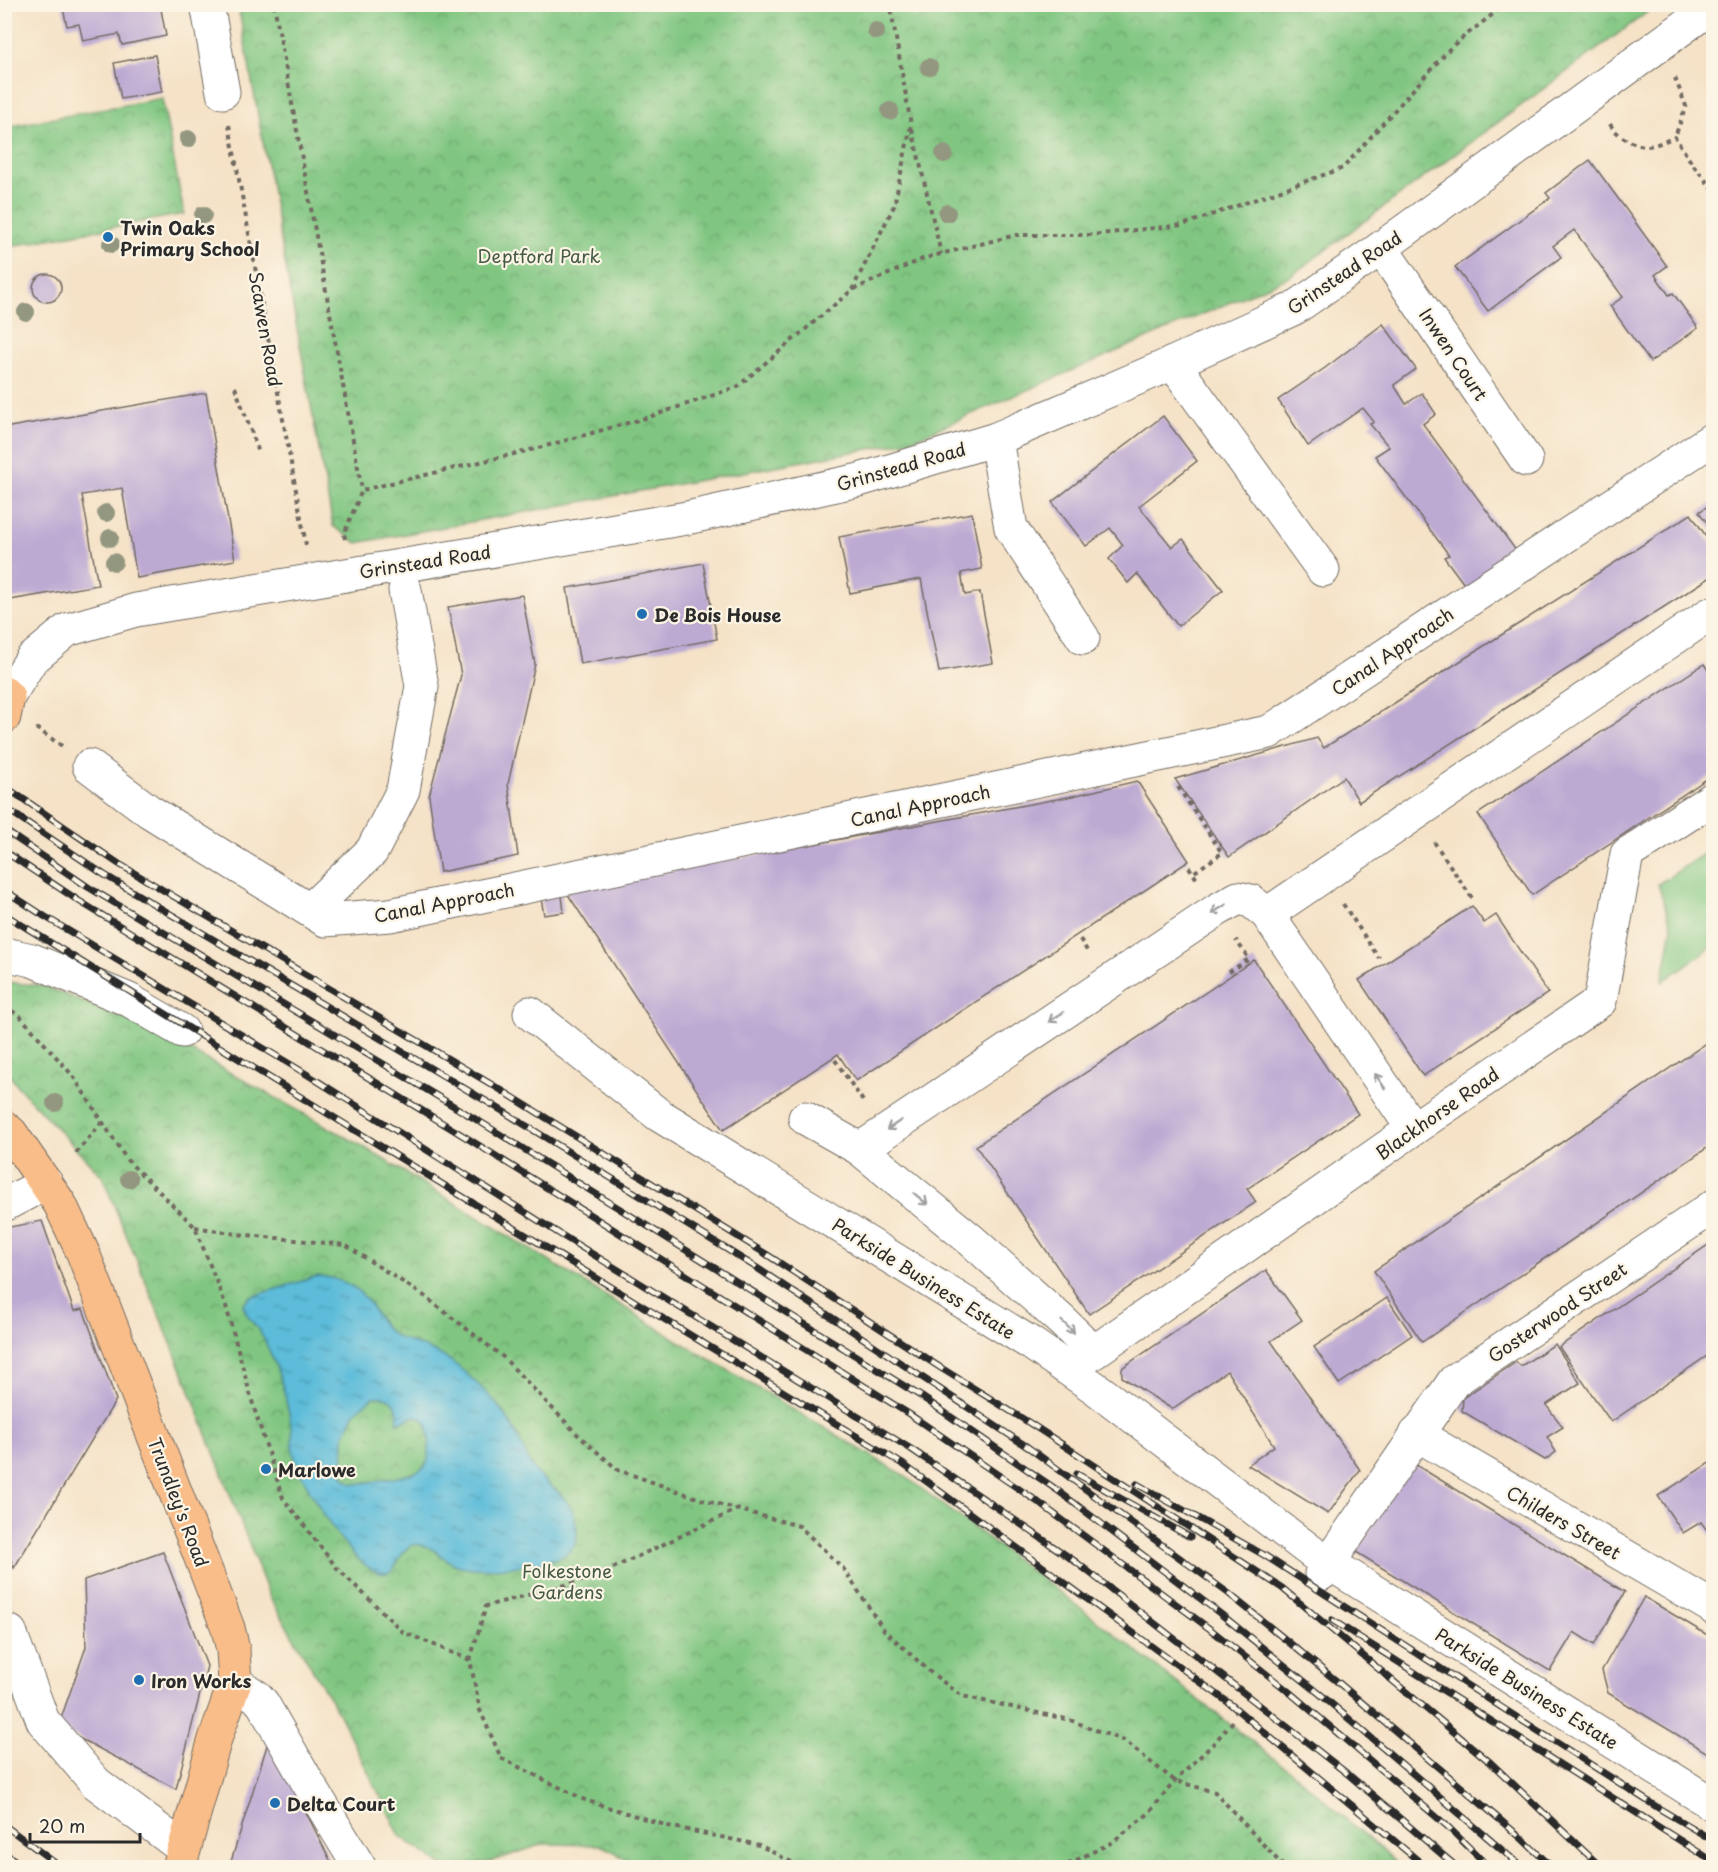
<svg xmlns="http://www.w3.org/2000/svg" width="1718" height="1872" font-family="'Playpen Sans',sans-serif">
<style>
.green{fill:#80c681;stroke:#567856;stroke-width:1.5}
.park{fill:url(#park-crowns);stroke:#567856;stroke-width:1.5}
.water{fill:url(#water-ripples);stroke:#437482;stroke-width:1.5;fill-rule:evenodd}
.building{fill:#bdaad3}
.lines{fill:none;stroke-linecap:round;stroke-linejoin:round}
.minor-casing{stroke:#726b62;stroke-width:35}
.major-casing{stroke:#726b62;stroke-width:35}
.path{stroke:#726b62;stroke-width:4;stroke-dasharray:4.5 4.5;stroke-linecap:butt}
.minor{stroke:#fff;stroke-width:33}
.major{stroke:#f9bd89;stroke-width:33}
.rail-casing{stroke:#2b2b2b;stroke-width:7}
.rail{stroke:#fcf5e5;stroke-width:4.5;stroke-dasharray:14;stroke-linecap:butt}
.tree{fill:#949780}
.oneway{stroke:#a0a0a0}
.poi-dot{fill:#1f6fb2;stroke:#fcf5e5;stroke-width:2}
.labels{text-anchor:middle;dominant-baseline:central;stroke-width:4.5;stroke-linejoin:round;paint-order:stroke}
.poi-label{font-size:18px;font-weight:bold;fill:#2b2b2b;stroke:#fcf5e5;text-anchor:start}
.park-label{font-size:18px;fill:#445a45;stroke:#fcf5e5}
.street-label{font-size:18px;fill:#2b2b2b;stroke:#fcf5e5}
</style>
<defs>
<pattern id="park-crowns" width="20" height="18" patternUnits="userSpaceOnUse" patternTransform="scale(1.5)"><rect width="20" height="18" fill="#80c681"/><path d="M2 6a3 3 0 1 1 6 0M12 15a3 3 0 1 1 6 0" fill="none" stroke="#69a16a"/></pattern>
<pattern id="water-ripples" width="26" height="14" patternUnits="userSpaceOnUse" patternTransform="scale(1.5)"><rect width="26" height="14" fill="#5bbcd9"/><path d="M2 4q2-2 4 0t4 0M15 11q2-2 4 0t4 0" fill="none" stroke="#4b99b0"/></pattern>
</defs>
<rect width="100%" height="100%" fill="#fcf5e5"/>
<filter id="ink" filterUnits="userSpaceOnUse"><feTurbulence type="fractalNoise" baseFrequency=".0167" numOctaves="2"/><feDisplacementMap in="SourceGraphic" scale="12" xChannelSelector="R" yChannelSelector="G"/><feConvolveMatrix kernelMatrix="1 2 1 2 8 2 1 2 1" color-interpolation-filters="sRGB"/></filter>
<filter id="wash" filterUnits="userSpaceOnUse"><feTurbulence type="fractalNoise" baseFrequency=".008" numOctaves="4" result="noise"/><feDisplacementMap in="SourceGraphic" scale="24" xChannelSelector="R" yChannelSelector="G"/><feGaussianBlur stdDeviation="1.35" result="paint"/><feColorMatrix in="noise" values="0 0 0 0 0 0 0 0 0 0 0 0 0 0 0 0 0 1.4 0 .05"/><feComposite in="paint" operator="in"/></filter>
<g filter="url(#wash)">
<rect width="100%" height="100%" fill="#f5e2c7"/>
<path class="green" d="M1713 848V946L1662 982 1672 928 1658 884Z"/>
<g class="park">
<path d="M238 5V4L1657 5 1289 277 907 442 357 543 333 526Z"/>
<path d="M162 98 184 214 5 247V127Z"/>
<path d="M4 982 44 986 157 1032 362 1146 684 1344 902 1474 1086 1612 1299 1778 1401 1867 635 1868 615 1852 600 1845 543 1844 490 1862 444 1867 400 1836 338 1712 270 1598 184 1375 102 1176 18 1087 5 1068Z"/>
</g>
<path class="water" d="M318 1276C335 1277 356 1285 367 1300 375 1311 380 1324 391 1333 397 1338 406 1340 412 1343 430 1349 447 1356 461 1369 480 1385 498 1403 511 1424 521 1439 525 1459 537 1473 548 1486 566 1495 572 1510 576 1520 580 1537 574 1546 562 1565 516 1566 495 1568 482 1569 466 1569 454 1564 442 1558 435 1548 422 1545 395 1539 402 1582 377 1572 348 1561 300 1482 293 1452 292 1443 293 1434 291 1424 288 1408 281 1377 274 1362 270 1352 265 1341 260 1332 254 1323 246 1317 243 1305L250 1297ZM374 1397C393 1395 400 1404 397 1423L416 1416C425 1419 429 1427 429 1438 429 1446 430 1458 426 1465 419 1477 368 1482 354 1484L349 1482 343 1476 344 1436 354 1414 361 1406Z"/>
<g id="blocks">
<g class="building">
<path d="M62 4H160L166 36 122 45 119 34 83 41 79 24 67 26Z"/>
<path d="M155 55 162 92 121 99 114 63Z"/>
<path d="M1590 160 1667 266 1655 275 1669 295 1673 293 1698 328 1650 362 1610 306 1623 297 1574 230 1553 246 1561 257 1488 311 1455 267 1550 198 1546 193Z"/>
<circle cx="47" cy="288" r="14"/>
<path d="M1383 324 1416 369 1394 385 1406 404 1422 393 1436 414 1423 424 1520 556 1469 591 1444 557 1449 555 1375 456 1389 447 1370 424 1374 422 1363 408 1308 446 1278 400 1325 368Z"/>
<path d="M206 393 235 560 137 578 122 488 82 495 98 585 4 601V428Z"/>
<path d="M1163 416 1197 461 1139 506 1172 547 1183 539 1223 590 1178 626 1137 574 1128 583 1109 559 1123 545 1110 528 1086 546 1052 502Z"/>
<path d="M1714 502V532L1699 512Z"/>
<path d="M972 513 982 569 961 573 965 595 980 592 993 663 939 672 921 579 850 593 839 537Z"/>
<path d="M1691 514 1714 548V575L1359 802 1344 777 1229 857 1175 779 1317 738 1324 748Z"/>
<path d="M703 563 717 639 580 664 567 588Z"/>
<path d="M522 595 535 664 508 784 518 856 440 872 429 796 461 675 448 607Z"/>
<path d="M1704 664 1714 679V774L1532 895 1478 814Z"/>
<path d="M1137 781 1189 861 856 1081 838 1054 723 1130 565 890 1068 797Z"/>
<path d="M561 889 564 912 544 915 540 893Z"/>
<path d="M1472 906 1484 923 1496 915 1548 993 1423 1076 1359 980Z"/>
<path d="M1254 960 1358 1114 1247 1189 1256 1202 1089 1314 976 1146Z"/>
<path d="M1714 1038V1143L1422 1342 1374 1271Z"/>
<path d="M42 1221 74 1311 83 1309 116 1400 14 1568 4 1542V1228Z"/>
<path d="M1714 1241V1351L1611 1422 1559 1347Z"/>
<path d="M1266 1270 1302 1320 1271 1341 1360 1470 1328 1514 1248 1465 1274 1446 1227 1371 1172 1409 1122 1377V1368Z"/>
<path d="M1387 1298 1412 1335 1339 1384 1314 1347Z"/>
<path d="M1555 1344 1580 1383 1546 1405 1563 1427 1547 1437 1556 1452 1545 1460 1462 1411 1463 1398 1516 1362 1521 1366Z"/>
<path d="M1714 1460V1540L1701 1522 1683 1533 1658 1496Z"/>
<path d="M1411 1462 1625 1592 1594 1645 1574 1632 1550 1671 1356 1552Z"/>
<path d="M163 1552 207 1666 176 1789 58 1727 86 1647 84 1580Z"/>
<path d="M1644 1597 1714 1639V1757L1608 1693 1602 1670Z"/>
<path d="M269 1739 334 1868H229Z"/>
</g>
</g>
</g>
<g filter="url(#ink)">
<use href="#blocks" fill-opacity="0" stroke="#726b62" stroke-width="1.5"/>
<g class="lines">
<defs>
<g id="minor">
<path d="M207 4 223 92"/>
<path d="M1381 248 1526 460"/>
<path d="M1173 363 1323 570"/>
<path d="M996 439 1011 528 1083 638"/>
<path d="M8 697 31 660 67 630 136 610 687 518 859 480 996 439 1173 363 1295 308 1381 248 1714 5"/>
<path d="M89 766 149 811 325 920 390 915 1269 732 1714 438"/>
<path d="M310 910 372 851 403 790 422 686 405 590"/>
<path d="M1267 914 1710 614 1714 619"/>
<path d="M4 954 32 960 129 1000 182 1031"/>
<path d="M530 1013 659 1115 1032 1344 1098 1390 1313 1553 1714 1805"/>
<path d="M805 1118 860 1149 971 1240 1062 1321 1094 1352"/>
<path d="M860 1149 1217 910 1238 898 1251 901 1267 914 1413 1129"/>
<path d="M4 1205 46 1183"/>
<path d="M1065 1367 1094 1352 1413 1129 1600 1001 1627 854 1714 798"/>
<path d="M1416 1434 1714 1608"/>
<path d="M1321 1574 1454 1381 1714 1206"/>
<path d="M10 1632 43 1721 96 1783 184 1849"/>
<path d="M235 1682 257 1697 263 1704 307 1781 360 1868"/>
</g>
<g id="major">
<path d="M4 693 8 697 4 717"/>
<path d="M4 1127 11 1133 60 1204 83 1253 228 1628 233 1650 235 1682 215 1739 179 1868"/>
</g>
</defs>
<use href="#minor" class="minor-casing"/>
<use href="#major" class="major-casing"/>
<g class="path">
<path d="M274 4 362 490 535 449 649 417 737 387 852 290 925 258 1016 235H1090L1183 225 1343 168 1452 46 1506 4"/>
<path d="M1675 78 1686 106 1675 137"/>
<path d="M1610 124C1616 135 1634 146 1647 146 1656 146 1667 140 1675 137L1691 162 1714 191"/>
<path d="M229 125 306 545"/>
<path d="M912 129 941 254"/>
<path d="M852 290 894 206 911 125 890 4"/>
<path d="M235 387 259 453"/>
<path d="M345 539 344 534 362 490"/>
<path d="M36 728 62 746"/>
<path d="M1178 787 1222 853 1193 873"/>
<path d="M1434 842 1472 898"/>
<path d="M1189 867 1198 881"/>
<path d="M1343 904 1379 958"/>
<path d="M1080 939 1089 954"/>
<path d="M1229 972 1249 959 1236 940"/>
<path d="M4 1006 20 1016 73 1076 127 1160 195 1227 226 1306 254 1408 283 1498 336 1567 403 1632 470 1660 480 1710 501 1758 585 1800 668 1826 759 1845 803 1868"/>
<path d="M835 1060 865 1104"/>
<path d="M76 1153 103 1121"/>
<path d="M195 1227 237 1234 345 1245 423 1295 503 1357 579 1436 618 1470 703 1500 799 1526 843 1568 884 1630 930 1672 962 1696 1070 1720 1124 1741 1175 1781 1215 1792 1285 1868"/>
<path d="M470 1660 486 1606 592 1578 738 1509"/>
<path d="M1077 1859 1083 1868"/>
<path d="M1060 1868 1111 1843 1148 1814 1175 1781 1213 1744 1235 1719"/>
</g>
<use href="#minor" class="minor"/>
<use href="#major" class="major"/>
<defs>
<g id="rail">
<path d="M4 786 119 864 506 1093 766 1254 941 1368 1028 1422 1282 1588 1491 1763 1602 1868"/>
<path d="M4 807 103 874 496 1107 757 1268 1029 1448 1228 1593 1339 1683 1519 1836 1553 1868"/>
<path d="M4 830 88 887 482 1123 922 1397 1057 1490 1222 1615 1320 1694 1523 1868"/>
<path d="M4 851 79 901 467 1138 909 1414 1038 1502 1210 1629 1288 1691 1446 1825 1490 1868"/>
<path d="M4 890 44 916 308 1075 563 1236 911 1449 1076 1562 1349 1775 1458 1868"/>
<path d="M4 914 455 1192 904 1465 1229 1703 1427 1868"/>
<path d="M1077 1474 1190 1537"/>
<path d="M1137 1484 1264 1555 1660 1809 1714 1841"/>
<path d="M1332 1620 1714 1862"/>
<path d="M4 1825 62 1868"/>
<path d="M4 1853 26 1868"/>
</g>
</defs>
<use href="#rail" class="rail-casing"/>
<use href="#rail" class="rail"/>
</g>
<g class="tree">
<circle cx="876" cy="31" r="9"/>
<circle cx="929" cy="67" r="9"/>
<circle cx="890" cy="111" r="9"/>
<circle cx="188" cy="139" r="9"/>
<circle cx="944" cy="154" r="9"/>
<circle cx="947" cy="213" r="9"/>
<circle cx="203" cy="215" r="9"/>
<circle cx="111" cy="244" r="9"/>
<circle cx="26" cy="312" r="9"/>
<circle cx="106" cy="513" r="9"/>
<circle cx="110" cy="538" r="9"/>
<circle cx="114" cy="562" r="9"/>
<circle cx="55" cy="1103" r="9"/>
<circle cx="129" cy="1179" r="9"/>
</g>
<defs><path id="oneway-shaft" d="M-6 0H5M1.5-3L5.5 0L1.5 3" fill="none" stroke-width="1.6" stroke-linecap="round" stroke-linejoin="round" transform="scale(1.5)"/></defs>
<g class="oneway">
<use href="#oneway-shaft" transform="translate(1219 909) rotate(148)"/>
<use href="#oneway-shaft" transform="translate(1056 1017) rotate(146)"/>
<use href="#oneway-shaft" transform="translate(1380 1081) rotate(-124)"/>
<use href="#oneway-shaft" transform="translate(894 1125) rotate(146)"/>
<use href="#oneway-shaft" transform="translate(921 1199) rotate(39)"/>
<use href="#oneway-shaft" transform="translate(1068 1327) rotate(44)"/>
</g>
</g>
<g class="poi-dot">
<circle cx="108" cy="237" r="6"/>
<circle cx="642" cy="614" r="6"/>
<circle cx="266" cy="1469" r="6"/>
<circle cx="139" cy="1680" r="6"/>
<circle cx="275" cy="1803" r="6"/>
</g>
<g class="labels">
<g class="poi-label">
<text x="120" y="227">Twin Oaks<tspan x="120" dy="21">Primary School</tspan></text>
<text x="654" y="614">De Bois House</text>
<text x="278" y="1469">Marlowe</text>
<text x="151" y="1680">Iron Works</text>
<text x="287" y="1803">Delta Court</text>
</g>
<g class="park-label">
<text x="539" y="255">Deptford Park</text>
<text x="567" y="1570">Folkestone<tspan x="567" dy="21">Gardens</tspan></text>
</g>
<g class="street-label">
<text transform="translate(1344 272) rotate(-34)">Grinstead Road</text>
<text transform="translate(266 329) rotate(80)">Scawen Road</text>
<text transform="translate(1454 354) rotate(56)">Inwen Court</text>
<text transform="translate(901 466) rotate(-16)">Grinstead Road</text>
<text transform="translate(425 561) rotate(-9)">Grinstead Road</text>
<text transform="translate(1392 651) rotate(-34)">Canal Approach</text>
<text transform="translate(920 805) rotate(-12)">Canal Approach</text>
<text transform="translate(444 902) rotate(-11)">Canal Approach</text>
<text transform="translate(1437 1113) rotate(-35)">Blackhorse Road</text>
<text transform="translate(924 1278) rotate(32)">Parkside Business Estate</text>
<text transform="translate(1557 1312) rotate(-34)">Gosterwood Street</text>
<text transform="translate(179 1502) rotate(69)">Trundley's Road</text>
<text transform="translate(1564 1522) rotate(30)">Childers Street</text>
<text transform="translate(1527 1688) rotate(32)">Parkside Business Estate</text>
</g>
</g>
<rect width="1718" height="1872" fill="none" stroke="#fcf5e5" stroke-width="24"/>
<path d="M30 1833v9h110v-9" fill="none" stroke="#2b2b2b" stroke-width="3"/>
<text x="39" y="1833" font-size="18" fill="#2b2b2b" stroke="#fcf5e5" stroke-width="4.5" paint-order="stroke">20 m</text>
</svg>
